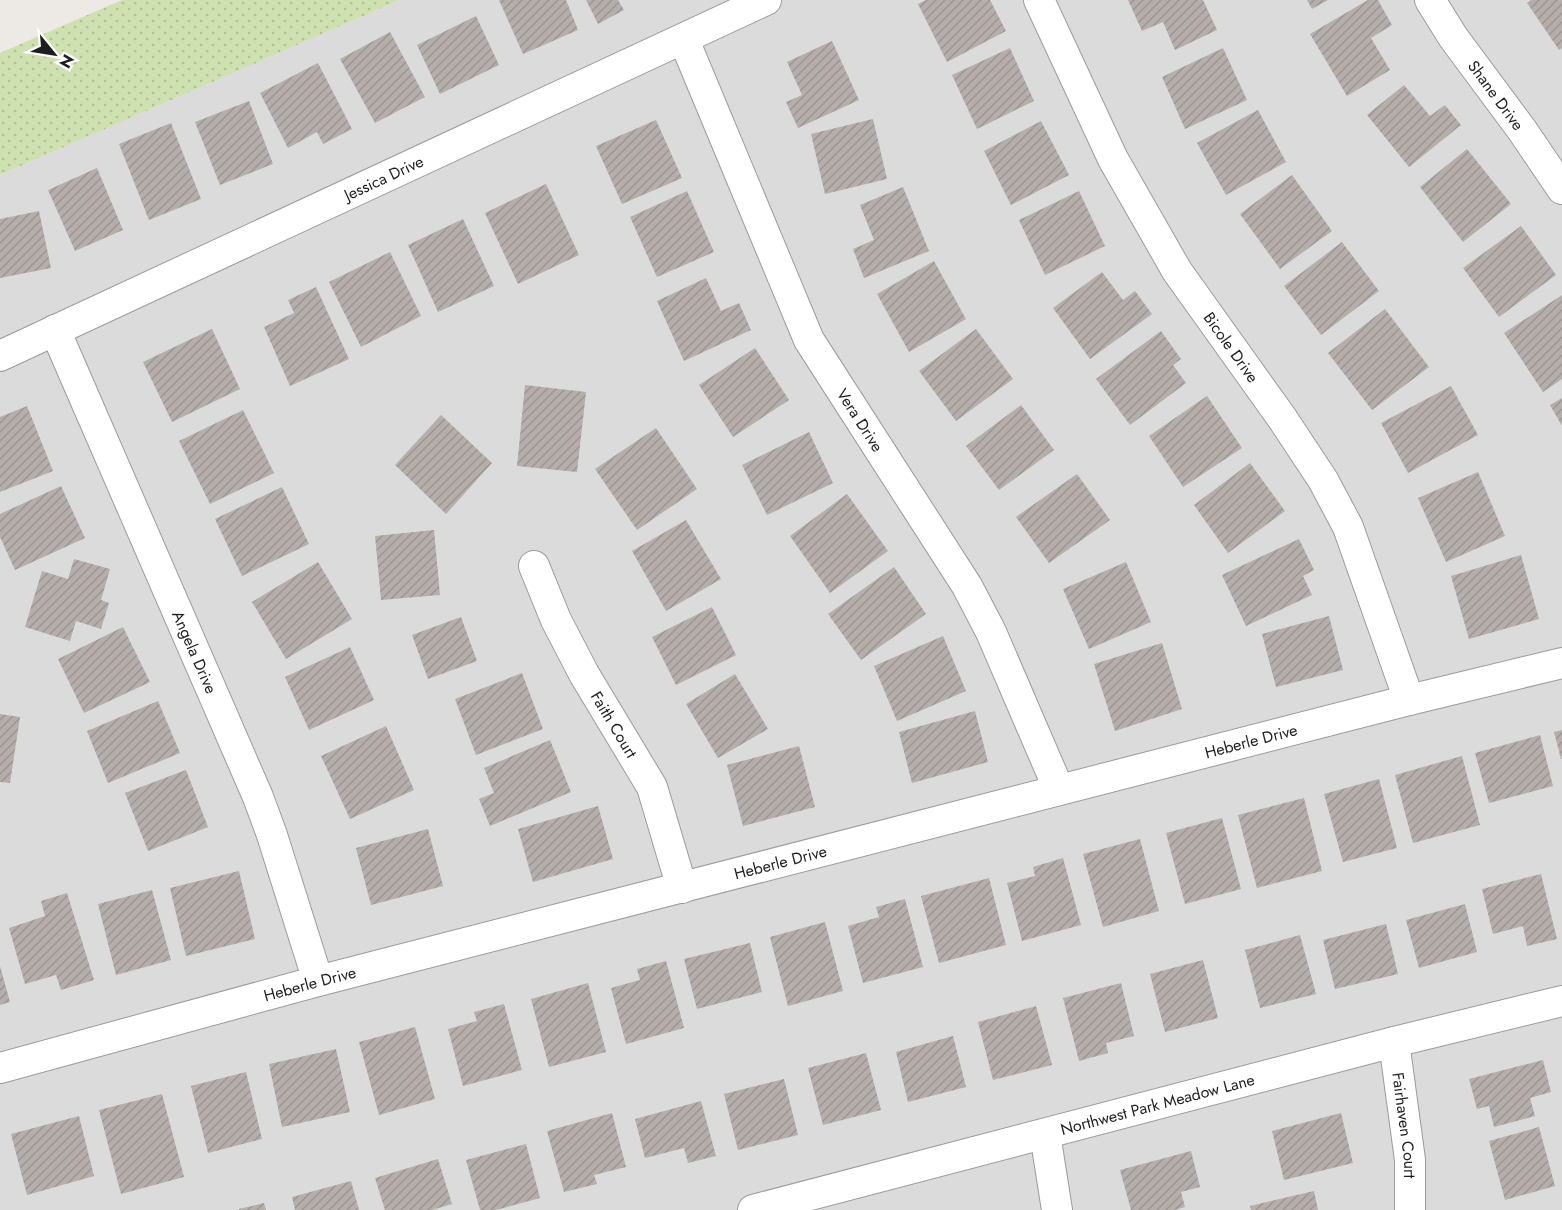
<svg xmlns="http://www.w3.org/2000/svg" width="1562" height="1210" font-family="Jost,sans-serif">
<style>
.residential{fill:#dcdbdb}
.grass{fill:url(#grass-dots)}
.building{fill:url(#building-hatch)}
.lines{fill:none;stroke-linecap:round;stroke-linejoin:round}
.street-casing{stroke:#9b9b9b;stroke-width:32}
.street{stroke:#fff;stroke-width:30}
.labels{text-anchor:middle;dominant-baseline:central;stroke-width:6;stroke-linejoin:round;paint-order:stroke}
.street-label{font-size:16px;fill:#1e1e1e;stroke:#fff}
</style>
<defs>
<pattern id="grass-dots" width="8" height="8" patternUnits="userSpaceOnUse" patternTransform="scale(1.5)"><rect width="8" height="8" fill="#cfe1b1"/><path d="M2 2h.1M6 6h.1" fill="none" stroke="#b1c198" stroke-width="1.8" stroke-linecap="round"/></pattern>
<pattern id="building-hatch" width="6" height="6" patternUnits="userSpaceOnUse" patternTransform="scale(1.5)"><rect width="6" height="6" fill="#b6aeab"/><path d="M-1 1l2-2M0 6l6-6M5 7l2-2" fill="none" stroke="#9c9593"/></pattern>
</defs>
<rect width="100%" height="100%" fill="#ede9e5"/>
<path class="residential" d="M400 0H1562V1210H0V175Z"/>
<path class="grass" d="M122 0H400L0 175V53Z"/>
<g class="building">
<path d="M499 0H566L578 30 523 54Z"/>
<path d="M586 0H618L624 10 598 24Z"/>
<path d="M926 0H990L1006 31 947 62 918 4Z"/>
<path d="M1128 0H1203L1217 30 1175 50 1163 22 1142 31Z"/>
<path d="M1307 0H1328L1312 9Z"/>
<path d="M1368 0H1378L1392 25 1371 38 1390 70 1347 96 1310 34Z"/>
<path d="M1531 0H1562V48L1559 50 1527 3Z"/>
<path d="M476 16 499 65 440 94 417 45Z"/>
<path d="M390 32 425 97 375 123 340 59Z"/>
<path d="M832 41 859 100 798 128 786 102 802 95 787 62Z"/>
<path d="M1010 48 1034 101 977 129 952 75Z"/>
<path d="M1223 48 1247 100 1185 129 1162 77Z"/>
<path d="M318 63 352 129 323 144 317 132 288 148 260 93Z"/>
<path d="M1404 85 1430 116 1445 105 1461 125 1409 167 1367 115Z"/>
<path d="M249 101 273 164 220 185 195 122Z"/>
<path d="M1258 110 1286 162 1226 195 1197 143Z"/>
<path d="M873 119 887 179 825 194 811 134Z"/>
<path d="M656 120 682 178 622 204 596 146Z"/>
<path d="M1041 121 1069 175 1011 205 984 151Z"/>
<path d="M171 123 201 199 149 220 119 144Z"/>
<path d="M1467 149 1511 204 1463 242 1420 187Z"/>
<path d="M97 168 123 230 75 251 48 190Z"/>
<path d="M1292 175 1332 231 1280 269 1240 214Z"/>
<path d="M546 184 579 255 518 284 485 213Z"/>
<path d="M903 187 929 251 864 278 853 249 874 240 860 205Z"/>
<path d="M687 191 714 252 657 277 630 217Z"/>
<path d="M1079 191 1105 246 1045 275 1019 220Z"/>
<path d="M39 211 51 268 0 278V219Z"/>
<path d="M463 219 494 286 438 312 408 245Z"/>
<path d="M1521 226 1556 275 1499 317 1463 268Z"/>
<path d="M1342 242 1379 291 1321 335 1284 286Z"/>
<path d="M390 252 421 316 361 347 329 282Z"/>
<path d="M934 261 966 319 909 352 877 294Z"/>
<path d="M1102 272 1123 300 1135 291 1152 314 1090 359 1053 308Z"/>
<path d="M706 278 721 311 739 303 751 330 684 361 657 301Z"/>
<path d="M316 287 349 359 290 386 264 327 294 313 288 300Z"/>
<path d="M1562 295V379L1543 392 1504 333Z"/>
<path d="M1385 309 1429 367 1372 410 1328 353Z"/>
<path d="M212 329 240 389 172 422 143 362Z"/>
<path d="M976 329 1013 379 956 421 919 371Z"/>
<path d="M1161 331 1181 359 1173 365 1186 383 1130 425 1096 379Z"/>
<path d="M755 348 789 400 733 437 699 385Z"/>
<path d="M525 385 586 392 577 472 517 466Z"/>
<path d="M1451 386 1478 435 1408 473 1381 423Z"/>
<path d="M1207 396 1242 448 1183 487 1149 436Z"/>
<path d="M1562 398V426L1550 405Z"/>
<path d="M1021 405 1054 450 999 490 966 446Z"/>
<path d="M27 406 53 471 0 492V417Z"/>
<path d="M243 410 274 473 210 504 179 441Z"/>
<path d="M441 415 492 463 446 514 395 465Z"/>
<path d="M656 428 697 489 637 530 595 469Z"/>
<path d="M809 432 833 483 767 515 742 465Z"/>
<path d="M1250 463 1285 511 1228 553 1194 505Z"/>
<path d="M1478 472 1505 536 1446 562 1418 498Z"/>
<path d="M1077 474 1110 520 1049 563 1016 517Z"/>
<path d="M61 486 85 538 15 570 0 537V514Z"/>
<path d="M282 487 309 544 242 576 215 519Z"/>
<path d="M847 494 888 551 830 593 790 536Z"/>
<path d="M686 520 721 579 666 611 632 551Z"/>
<path d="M434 530 440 595 381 600 375 536Z"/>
<path d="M1299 539 1314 570 1303 576 1312 595 1246 626 1222 575Z"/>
<path d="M1521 555 1539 619 1469 639 1451 576Z"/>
<path d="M74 559 110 569 101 600 109 603 101 629 76 621 70 641 25 627 42 571 68 579Z"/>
<path d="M318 562 352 619 286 659 252 602Z"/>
<path d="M1126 562 1151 622 1089 649 1063 589Z"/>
<path d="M894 567 926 614 861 660 828 614Z"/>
<path d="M712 607 736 655 676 685 652 637Z"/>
<path d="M1329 616 1343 670 1276 687 1262 634Z"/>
<path d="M461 617 477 661 428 679 412 635Z"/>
<path d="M123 627 150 682 84 713 58 659Z"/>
<path d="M943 636 966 691 897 721 874 666Z"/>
<path d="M1162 643 1182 709 1115 731 1094 664Z"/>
<path d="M350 647 374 700 309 730 285 677Z"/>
<path d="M522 673 543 729 476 755 455 699Z"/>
<path d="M735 674 768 729 718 758 686 704Z"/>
<path d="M158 701 180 753 108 783 87 731Z"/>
<path d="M975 711 988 762 912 783 899 732Z"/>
<path d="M0 714 20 717 10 783 0 782Z"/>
<path d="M386 726 414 790 350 819 321 756Z"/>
<path d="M1562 730V759H1561L1554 732Z"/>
<path d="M1540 735 1553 786 1489 803 1475 753Z"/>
<path d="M550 740 571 792 490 826 479 799 494 793 484 768Z"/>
<path d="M799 746 815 807 743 826 727 765Z"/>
<path d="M1462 756 1480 825 1413 843 1395 775Z"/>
<path d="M186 770 208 827 148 851 125 793Z"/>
<path d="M1379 779 1397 848 1343 862 1324 794Z"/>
<path d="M1304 798 1322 871 1257 888 1238 815Z"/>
<path d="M598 806 613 859 533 882 518 829Z"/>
<path d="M1222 818 1241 889 1185 904 1166 833Z"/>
<path d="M428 829 443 886 371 905 356 848Z"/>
<path d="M1140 839 1159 911 1103 927 1083 854Z"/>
<path d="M1063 858 1081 925 1022 941 1007 883 1035 876 1033 867Z"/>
<path d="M239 871 255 939 186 956 170 888Z"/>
<path d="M1541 874 1557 939 1527 946 1523 926 1493 934 1482 889Z"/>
<path d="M989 878 1006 945 939 963 921 896Z"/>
<path d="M152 890 171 960 116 975 98 904Z"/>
<path d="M67 893 94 980 61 990 56 975 25 984 9 928 45 916 41 901Z"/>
<path d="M905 899 923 967 863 983 848 926 879 917 876 907Z"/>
<path d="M1465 904 1477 952 1419 968 1406 920Z"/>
<path d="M825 922 843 991 788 1006 770 937Z"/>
<path d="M1386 924 1398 974 1335 989 1323 940Z"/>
<path d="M1300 935 1316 994 1260 1008 1245 950Z"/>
<path d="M750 943 762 992 697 1009 684 959Z"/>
<path d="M1203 960 1218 1018 1165 1032 1150 974Z"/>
<path d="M666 961 684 1028 626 1044 611 988 640 980 637 969Z"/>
<path d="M0 966 10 1002 0 1005Z"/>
<path d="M588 983 606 1052 549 1067 531 999Z"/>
<path d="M1121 983 1134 1036 1106 1043 1108 1053 1079 1061 1063 998Z"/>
<path d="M504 1004 522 1070 463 1086 448 1029 477 1021 474 1012Z"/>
<path d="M1036 1006 1052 1065 993 1080 978 1022Z"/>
<path d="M415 1027 435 1099 379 1115 359 1042Z"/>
<path d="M953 1036 966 1087 908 1102 896 1052Z"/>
<path d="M336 1049 350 1112 282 1127 269 1064Z"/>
<path d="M866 1053 881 1110 823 1125 808 1068Z"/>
<path d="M1543 1060 1551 1092 1530 1098 1535 1116 1494 1127 1489 1106 1477 1109 1469 1079Z"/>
<path d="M246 1072 262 1139 208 1153 191 1086Z"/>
<path d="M784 1079 798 1135 738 1150 724 1094Z"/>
<path d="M162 1094 184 1177 121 1194 99 1110Z"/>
<path d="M701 1101 716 1156 688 1163 684 1148 645 1158 635 1119Z"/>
<path d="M612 1113 626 1167 594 1175 597 1184 564 1192 547 1131Z"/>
<path d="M1341 1113 1353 1163 1284 1180 1272 1131Z"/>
<path d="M79 1116 94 1176 27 1195 11 1134Z"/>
<path d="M1539 1127 1555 1186 1505 1200 1489 1141Z"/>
<path d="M526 1144 540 1198 496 1210H480L466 1160Z"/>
<path d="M1191 1151 1200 1187 1181 1192 1185 1207 1175 1210H1131L1120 1170Z"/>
<path d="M438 1159 452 1204 432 1210H385L375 1178Z"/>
<path d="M351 1181 359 1210H295L292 1197Z"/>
<path d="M1314 1191 1318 1210H1251L1250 1206Z"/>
<path d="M264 1203 266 1210H239V1209Z"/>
</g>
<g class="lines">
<defs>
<g id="street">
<path id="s1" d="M1039 0 1113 159 1177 271 1282 418 1323 480 1348 527 1409 700"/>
<path id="s2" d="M1430 0 1453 37 1522 130 1562 189"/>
<path id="s3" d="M684 40 809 340 967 586 991 632 1059 790"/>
<path id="s4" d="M55 330 258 797 272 835 318 981"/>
<path id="s5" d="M0 356 766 0"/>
<path id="s6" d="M534 566 556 620 584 674 652 787 682 888"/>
<path id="s7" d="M1394 1042 1410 1160V1210"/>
<path id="s8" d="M0 1068 318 981 1409 700 1562 663"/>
<path d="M1045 1134 1057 1210"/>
<path id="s9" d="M753 1210 1394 1042 1562 1001"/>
</g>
</defs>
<use href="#street" class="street-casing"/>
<use href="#street" class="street"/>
</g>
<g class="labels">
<g class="street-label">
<text stroke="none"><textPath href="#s2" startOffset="116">Shane Drive</textPath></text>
<text stroke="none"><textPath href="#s5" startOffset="423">Jessica Drive</textPath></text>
<text stroke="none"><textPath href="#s1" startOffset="398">Bicole Drive</textPath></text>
<text stroke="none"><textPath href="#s3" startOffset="420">Vera Drive</textPath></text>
<text stroke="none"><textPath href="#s4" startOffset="351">Angela Drive</textPath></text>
<text stroke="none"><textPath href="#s6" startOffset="178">Faith Court</textPath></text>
<text stroke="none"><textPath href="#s8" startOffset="1293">Heberle Drive</textPath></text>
<text stroke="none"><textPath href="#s8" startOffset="807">Heberle Drive</textPath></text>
<text stroke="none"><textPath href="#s8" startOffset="321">Heberle Drive</textPath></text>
<text stroke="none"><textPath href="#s9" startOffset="418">Northwest Park Meadow Lane</textPath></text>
<text stroke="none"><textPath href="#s7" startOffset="84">Fairhaven Court</textPath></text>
</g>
</g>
<g transform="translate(54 54) rotate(120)" stroke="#ffffff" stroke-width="4.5" paint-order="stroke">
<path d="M0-4.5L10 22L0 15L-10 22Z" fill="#1e1e1e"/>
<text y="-9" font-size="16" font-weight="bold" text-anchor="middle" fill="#1e1e1e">N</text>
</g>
</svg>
